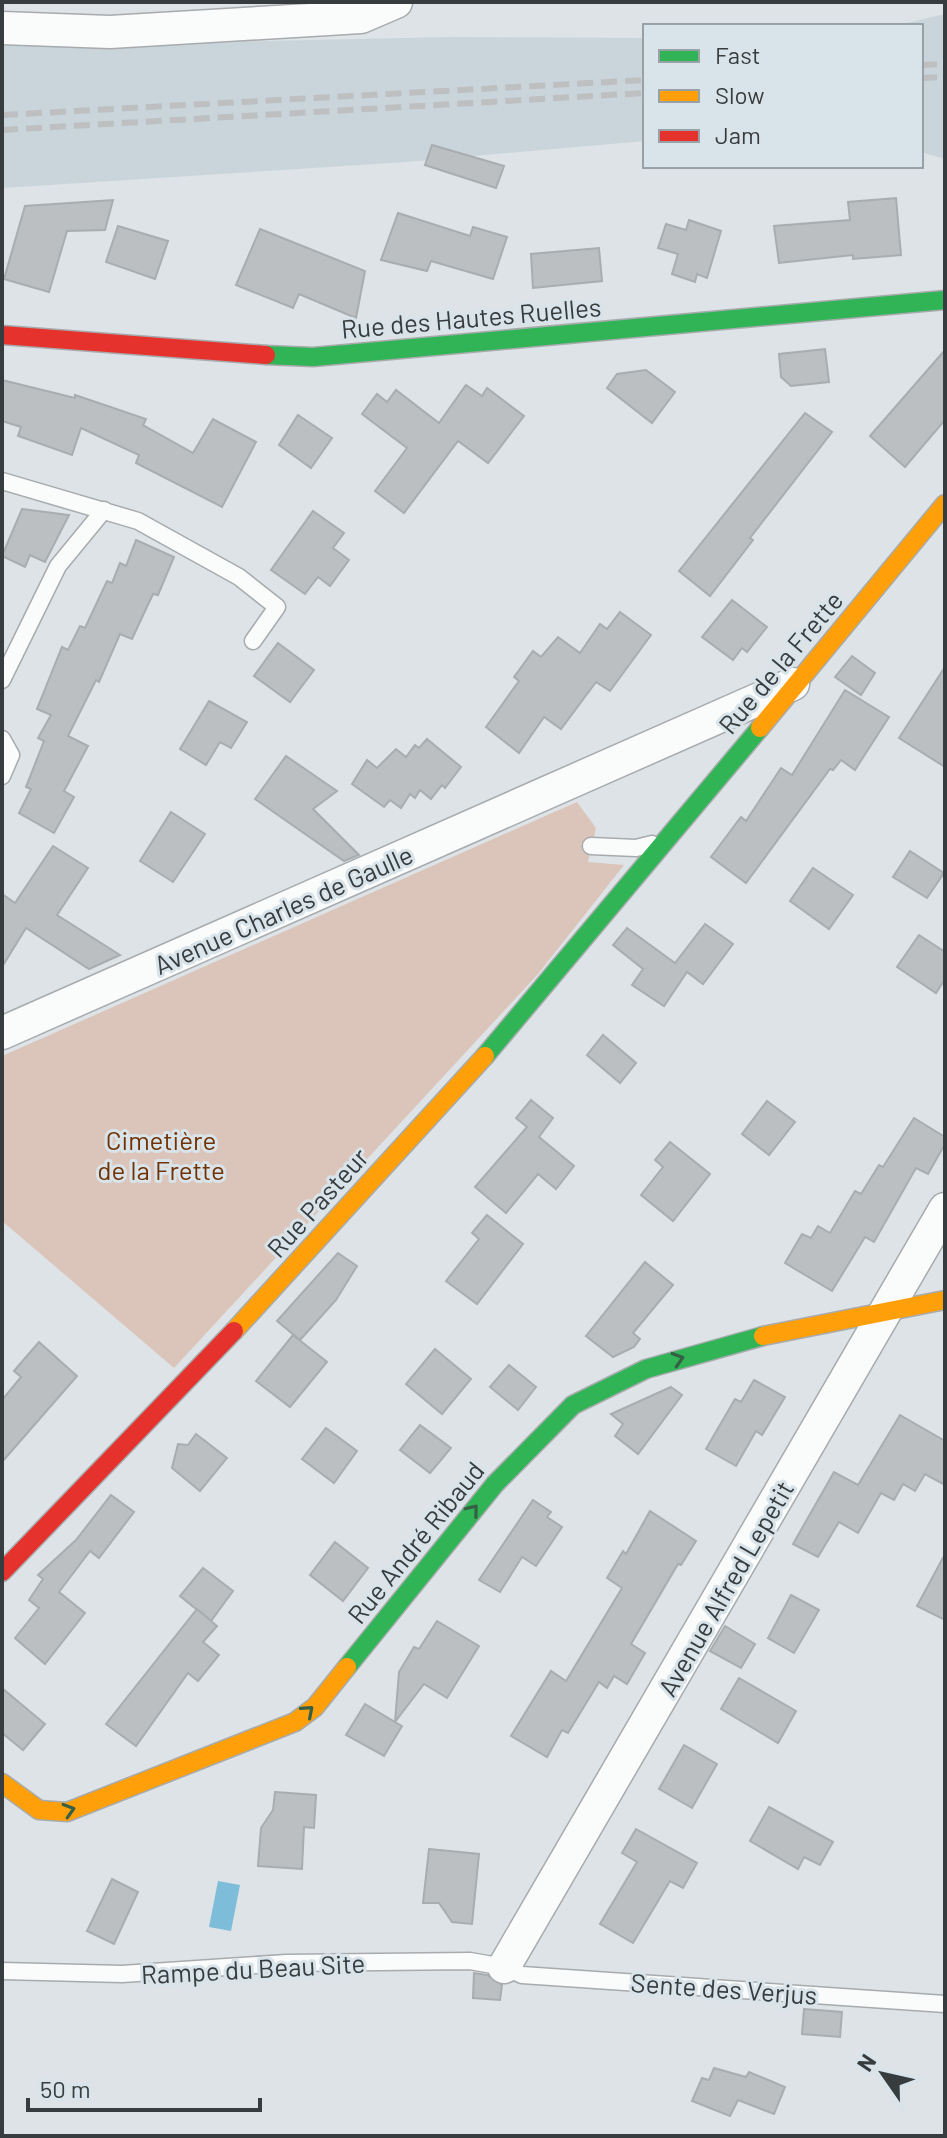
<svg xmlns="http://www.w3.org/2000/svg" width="947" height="2138" font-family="Barlow,sans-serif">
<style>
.built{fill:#c9d5db}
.green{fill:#dbc5ba}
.water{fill:#7ebdd9}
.building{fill:#bbbfc2;stroke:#a8adaf;stroke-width:2}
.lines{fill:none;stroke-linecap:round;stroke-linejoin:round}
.lane-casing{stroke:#a7abae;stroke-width:19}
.street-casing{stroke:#a7abae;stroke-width:35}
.fast-casing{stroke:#a7abae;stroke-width:21}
.slow-casing{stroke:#a7abae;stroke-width:21}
.jam-casing{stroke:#a7abae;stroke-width:21}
.lane{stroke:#fafbfb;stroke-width:16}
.street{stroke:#fafbfb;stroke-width:32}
.fast{stroke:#30b455;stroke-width:18}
.slow{stroke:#ff9f0a;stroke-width:18}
.jam{stroke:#e5322d;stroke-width:18}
.rail{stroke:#bebfc0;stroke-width:6;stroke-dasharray:16 8;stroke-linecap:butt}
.oneway{stroke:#356045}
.labels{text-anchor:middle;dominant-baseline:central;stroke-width:6;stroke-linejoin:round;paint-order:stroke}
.street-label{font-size:26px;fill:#373c3e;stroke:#d9e4ea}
.park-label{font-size:26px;fill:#713101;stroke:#d9e4ea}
</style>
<rect width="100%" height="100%" fill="#dde3e6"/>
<g class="built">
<path d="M945 14V159L921 152V26H894Z"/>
<path d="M450 37 645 38V141L406 162 2 188V43L72 45Z"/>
</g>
<path class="green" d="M577 802 596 828 588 862 624 865 538 974 174 1368 2 1221V1056Z"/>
<path class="water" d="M218 1881 240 1885 231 1931 209 1927Z"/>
<g class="building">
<path d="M432 145 504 166 496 188 425 165Z"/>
<path d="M896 198 901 255 853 259V255L779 263 774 226 850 220 848 202Z"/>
<path d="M113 200 105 230 67 231 49 292 4 279 25 206Z"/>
<path d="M398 213 470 236 473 227 507 237 493 279 431 261 427 271 381 260Z"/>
<path d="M689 220 721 231 707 278 697 274 695 282 672 274 678 254 658 248 666 224 686 230Z"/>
<path d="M118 226 168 241 155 279 106 262Z"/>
<path d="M260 229 365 271 356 318 299 294 293 308 236 285Z"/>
<path d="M599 248 602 281 533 288 531 254Z"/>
<path d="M825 349 829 382 791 386 781 377 779 354Z"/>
<path d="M945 350V420L905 467 870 436Z"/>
<path d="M646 370 675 392 652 423 607 388 617 374Z"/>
<path d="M2 380 75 398V395L146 419 143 425 193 453 213 419 256 442 222 507 136 463 139 455 81 428 72 455 18 436 21 427 2 421Z"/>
<path d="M466 385 482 396 487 388 524 416 488 463 458 441 404 513 375 491 407 448 362 414 377 394 387 402 396 390 439 423Z"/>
<path d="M805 413 832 432 750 538 753 540 710 596 679 571Z"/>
<path d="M298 415 332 438 311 468 279 445Z"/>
<path d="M22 509 69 515 45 562 30 555 25 567 2 556Z"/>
<path d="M313 511 344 533 333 548 349 560 330 586 318 577 305 594 271 570Z"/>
<path d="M136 540 174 557 158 595 153 594 132 639 120 634 99 682 96 680 68 736 88 746 64 791 74 797 54 833 19 813 31 789 26 787 44 741 38 738 51 715 37 709 62 647 68 650 80 626 85 628 107 581 112 583 120 563 126 566Z"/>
<path d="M732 600 767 627 747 652 742 648 733 660 702 637Z"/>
<path d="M620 612 651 635 610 691 596 682 561 729 544 717 519 753 486 727 519 681 514 677 533 651 541 657 558 637 580 653 600 624 607 629Z"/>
<path d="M278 643 314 670 290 702 254 676Z"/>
<path d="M852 656 875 673 861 695 835 677Z"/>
<path d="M945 667V767L899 738Z"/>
<path d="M845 690 889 717 855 770 841 760 833 770 830 769 746 883 711 857 741 817 746 821 781 768 792 775Z"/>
<path d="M209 701 247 722 231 748 220 742 206 765 180 749Z"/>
<path d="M427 739 461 767 445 788 442 785 431 799 420 790 415 798 410 794 401 808 390 800 384 807 352 784 367 760 377 768 396 749 406 757 415 745 419 748Z"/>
<path d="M286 756 337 791 313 809 359 855 344 861 255 799Z"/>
<path d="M171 812 205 834 173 882 140 861Z"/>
<path d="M53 846 88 868 57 915 120 955 89 969 26 928 2 967V894L15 903Z"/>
<path d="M910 851 944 873 927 898 893 877Z"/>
<path d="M813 868 853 895 829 929 790 901Z"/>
<path d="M705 924 733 944 703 984 687 972 664 1006 632 985 643 969 613 945 627 928 675 963Z"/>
<path d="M919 935 945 952V979L936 993 897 967Z"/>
<path d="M603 1035 636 1063 620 1083 587 1055Z"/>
<path d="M531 1100 553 1118 539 1137 574 1166 556 1189 538 1174 506 1213 475 1187 527 1127 516 1118Z"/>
<path d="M767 1101 795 1122 769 1155 742 1134Z"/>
<path d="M914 1118 945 1137V1144L928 1174 916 1168 874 1242 865 1237 832 1291 785 1263 802 1234 811 1238 818 1226 830 1233 855 1191 861 1194 879 1165 883 1167Z"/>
<path d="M670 1142 710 1174 673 1221 641 1195 663 1167 655 1160Z"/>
<path d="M487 1215 523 1244 477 1304 446 1281 479 1239 472 1233Z"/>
<path d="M338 1253 357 1266 336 1300 300 1340 277 1321Z"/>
<path d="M645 1262 673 1285 633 1333 640 1339 634 1347 613 1357 586 1336Z"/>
<path d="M293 1335 327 1362 290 1407 256 1381Z"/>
<path d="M39 1342 77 1376 2 1462V1400L21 1377 14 1371Z"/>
<path d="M435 1349 471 1379 442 1414 406 1384Z"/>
<path d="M509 1365 536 1387 518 1410 490 1387Z"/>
<path d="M754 1380 785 1397 762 1435 756 1431 736 1466 706 1449 735 1399 741 1402Z"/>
<path d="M671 1387 682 1395 638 1454 615 1436 623 1424 611 1414Z"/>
<path d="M900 1415 945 1441V1485L925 1474 915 1491 903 1484 894 1500 881 1493 858 1533 839 1522 818 1557 793 1544 834 1472 858 1485Z"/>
<path d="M420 1425 451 1448 430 1473 400 1450Z"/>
<path d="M326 1428 357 1451 334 1483 302 1459Z"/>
<path d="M196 1434 227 1458 200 1491 172 1468 178 1444 188 1445Z"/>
<path d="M111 1495 134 1512 99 1558 90 1551 59 1592 85 1613 45 1664 15 1638 39 1608 29 1600 43 1579 38 1575 76 1540Z"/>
<path d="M533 1500 551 1512 547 1517 562 1527 536 1566 522 1557 500 1592 479 1580Z"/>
<path d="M650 1511 696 1541 681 1565 678 1564 631 1644 645 1653 627 1684 614 1676 607 1688 599 1682 568 1733 562 1730 547 1757 511 1736 551 1671 566 1681 622 1588 607 1578 623 1551 626 1554Z"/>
<path d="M335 1542 368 1568 343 1601 310 1575Z"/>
<path d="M945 1554V1620L917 1606Z"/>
<path d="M203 1568 233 1591 211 1621 180 1596Z"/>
<path d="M791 1595 819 1610 794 1653 768 1638Z"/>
<path d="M197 1609 217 1626 203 1642 219 1655 198 1681 188 1673 136 1746 106 1724Z"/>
<path d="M437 1621 479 1646 447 1698 424 1684 395 1722 402 1726 384 1756 346 1735 365 1704 395 1722 399 1672 414 1647 419 1649Z"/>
<path d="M725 1626 755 1644 741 1668 710 1651Z"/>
<path d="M739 1678 796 1711 778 1743 721 1709Z"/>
<path d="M2 1688 45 1724 23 1750 2 1733Z"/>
<path d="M684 1745 717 1764 692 1808 659 1789Z"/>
<path d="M275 1792 316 1795 314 1828 304 1827 302 1869 258 1866 261 1828 273 1810Z"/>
<path d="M769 1807 833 1842 820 1865 804 1857 798 1869 750 1841Z"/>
<path d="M636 1829 697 1863 683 1888 670 1881 633 1943 600 1924 637 1862 622 1853Z"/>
<path d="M429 1849 479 1854 472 1924 452 1922 439 1903H423Z"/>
<path d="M112 1879 138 1892 114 1944 87 1931Z"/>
<path d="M474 1973 487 1975 502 1985 500 2000 473 1998Z"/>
<path d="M804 2009 842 2012 840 2037 802 2034Z"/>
<path d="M714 2068 746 2077 749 2072 785 2087 774 2114 738 2100 730 2116 692 2101 702 2078 709 2080Z"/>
</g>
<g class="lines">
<defs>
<g id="lane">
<path d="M2 481 138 521 239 577 277 607 253 641"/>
<path d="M2 680 58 566 104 510"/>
<path d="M2 739 11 755 2 776"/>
<path d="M591 846 636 848 652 844"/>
<path d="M2 1971 122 1974 286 1963 470 1961 504 1967 522 1975 945 2004"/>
</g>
<g id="street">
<path d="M2 28 110 32 361 17 396 2"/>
<path d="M2 1033 793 684"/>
<path d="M504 1967 945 1209"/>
</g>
<g id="fast">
<path d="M266 355 313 357 945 300"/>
<path d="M485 1056 760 728"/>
<path d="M347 1667 495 1484 573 1405 646 1369 763 1336"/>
</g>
<g id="slow">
<path d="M760 728 945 504"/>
<path d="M234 1331 485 1056"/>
<path d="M763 1336 945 1300"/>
<path d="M2 1783 39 1810 67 1812 295 1722 315 1707 347 1667"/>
</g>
<g id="jam">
<path d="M2 335 266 355"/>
<path d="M2 1572 234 1331"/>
</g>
</defs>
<use href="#lane" class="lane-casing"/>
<use href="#street" class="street-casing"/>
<use href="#fast" class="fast-casing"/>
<use href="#slow" class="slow-casing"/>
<use href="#jam" class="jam-casing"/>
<use href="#lane" class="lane"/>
<use href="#street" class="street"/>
<use href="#fast" class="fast"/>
<use href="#slow" class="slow"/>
<use href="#jam" class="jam"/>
<g class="rail">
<path d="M921 65 945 64"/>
<path d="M921 78 945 77"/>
<path d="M2 115 645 80"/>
<path d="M2 130 645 93"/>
</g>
</g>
<defs><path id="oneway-chevron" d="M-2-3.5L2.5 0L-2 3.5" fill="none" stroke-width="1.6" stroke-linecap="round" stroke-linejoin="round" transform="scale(2)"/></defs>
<g class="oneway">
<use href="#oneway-chevron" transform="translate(678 1359) rotate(-17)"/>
<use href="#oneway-chevron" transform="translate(473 1510) rotate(-51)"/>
<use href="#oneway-chevron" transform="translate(308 1711) rotate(-41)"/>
<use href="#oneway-chevron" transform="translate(69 1810) rotate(-17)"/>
</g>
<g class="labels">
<g class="street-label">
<text transform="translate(471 317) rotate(-5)">Rue des Hautes Ruelles</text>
<text transform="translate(780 662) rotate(-50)">Rue de la Frette</text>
<text transform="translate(283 909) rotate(-24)">Avenue Charles de Gaulle</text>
<text transform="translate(317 1202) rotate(-48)">Rue Pasteur</text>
<text transform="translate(415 1542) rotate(-51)">Rue André Ribaud</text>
<text transform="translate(725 1588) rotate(-60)">Avenue Alfred Lepetit</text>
<text transform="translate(253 1968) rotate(-3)">Rampe du Beau Site</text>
<text transform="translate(724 1988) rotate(4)">Sente des Verjus</text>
</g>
<g class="park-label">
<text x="161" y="1139">Cimetière<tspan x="161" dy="30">de la Frette</tspan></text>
</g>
</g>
<rect width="947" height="2138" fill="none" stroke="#373c3e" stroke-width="8"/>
<rect x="643" y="24" width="280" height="144" fill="#d9e4ea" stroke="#98a1a5" stroke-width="2"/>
<rect x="659" y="50" width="40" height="12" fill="#30b455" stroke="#98a1a5" stroke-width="2"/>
<text x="715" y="64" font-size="24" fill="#373c3e">Fast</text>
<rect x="659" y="90" width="40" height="12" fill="#ff9f0a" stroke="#98a1a5" stroke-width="2"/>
<text x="715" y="104" font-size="24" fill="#373c3e">Slow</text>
<rect x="659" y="130" width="40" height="12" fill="#e5322d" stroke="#98a1a5" stroke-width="2"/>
<text x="715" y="144" font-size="24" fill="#373c3e">Jam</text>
<g transform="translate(883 2074) rotate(304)" stroke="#d9e4ea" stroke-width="6" paint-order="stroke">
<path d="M0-6L14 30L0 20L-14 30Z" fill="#373c3e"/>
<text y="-12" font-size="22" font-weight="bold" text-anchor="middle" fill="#373c3e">N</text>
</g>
<path d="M28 2098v12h232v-12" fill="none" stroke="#373c3e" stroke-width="4"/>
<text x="40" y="2098" font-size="24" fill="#373c3e" stroke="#d9e4ea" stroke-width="6" paint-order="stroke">50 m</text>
</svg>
